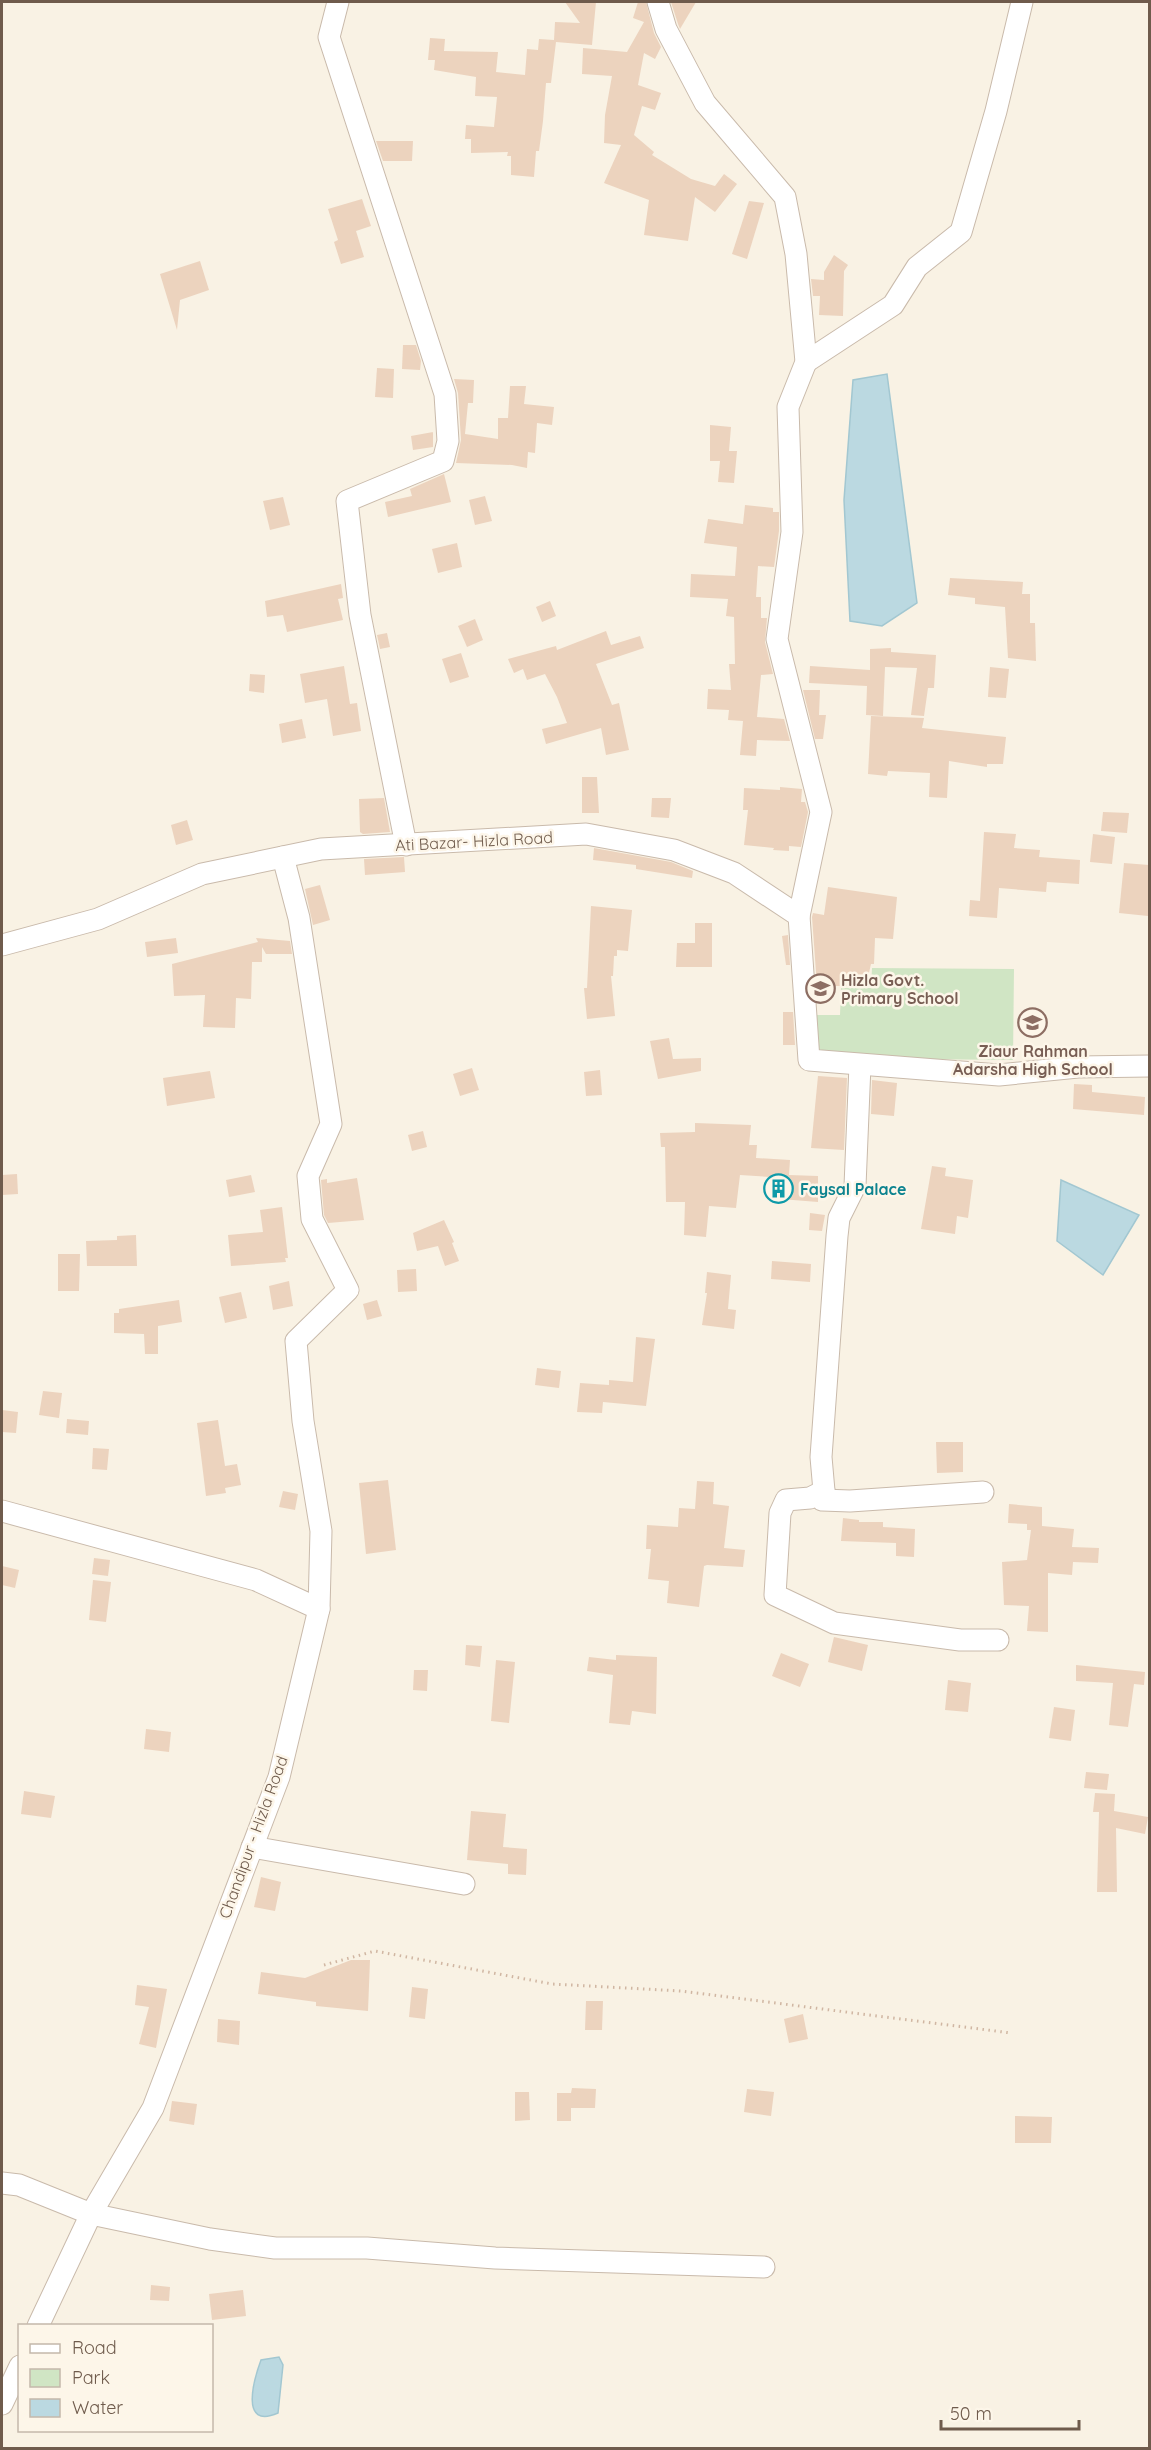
<svg xmlns="http://www.w3.org/2000/svg" width="1151" height="2450" font-family="Quicksand,sans-serif">
<style>
.green{fill:#d0e5c4}
.water{fill:#bbd9e1;stroke:#a2c7d1;stroke-width:1.5}
.building{fill:#ecd3be}
.lines{fill:none;stroke-linecap:round;stroke-linejoin:round}
.minor-casing{stroke:#c9baab;stroke-width:23}
.path{stroke:#d0b6a2;stroke-width:3;stroke-dasharray:1.5 4.5;stroke-linecap:butt}
.minor{stroke:#fff;stroke-width:21}
.labels{text-anchor:middle;dominant-baseline:central;stroke-width:5;stroke-linejoin:round;paint-order:stroke}
.street-label{font-size:16px;fill:#6f5b4c;stroke:#fdf6e9}
.education-label{font-size:16px;font-weight:bold;fill:#785e54;stroke:#fdf6e9;text-anchor:start}
.culture-label{font-size:16px;font-weight:bold;fill:#0d838f;stroke:#fdf6e9;text-anchor:start}
</style>
<rect width="100%" height="100%" fill="#f9f2e4"/>
<path class="green" d="M872 968 1014 969 1013 1060 816 1058 817 1015H840L841 988H871Z"/>
<g class="water">
<path d="M887 374 917 603 882 626 850 621 844 500 853 380Z"/>
<path d="M1061 1180 1139 1215 1103 1275 1057 1241Z"/>
<path d="M279 2357 283 2365 278 2413C239 2430 254 2379 261 2360Z"/>
</g>
<g class="building">
<path d="M565 2H596L592 45 556 42 551 83H546L543 121 539 151H536L534 177 511 175V156H507L508 152 471 153V139H465L466 125 494 127 497 97 475 96 476 77 434 70 435 60H428L430 38 445 39 444 51 498 52 496 72 525 75 527 49 538 50 539 39 554 40 555 22 580 23Z"/>
<path d="M638 2H646L654 33 661 47 655 59 644 53 638 85 661 93 655 110 642 106 634 135 654 152 652 155 691 179 715 186 724 174 737 184 715 212 695 197 688 241 644 235 649 200 604 183 621 145 604 143 605 115 612 76 582 74 583 48 627 52 644 22 633 18Z"/>
<path d="M671 2H696L680 29 678 24Z"/>
<path d="M376 141H413L412 161H383Z"/>
<path d="M362 199 371 226 356 231 364 257 341 264 334 242 338 240 328 209Z"/>
<path d="M749 201 764 203 747 259 732 254Z"/>
<path d="M834 255 848 265 844 271 843 316 819 315 820 296H813L811 279 824 280V272Z"/>
<path d="M200 261 209 290 180 300 177 330 160 274Z"/>
<path d="M403 345H416L421 361 420 370 402 369Z"/>
<path d="M377 368 394 369 393 398 375 397Z"/>
<path d="M454 379 474 380 473 403H468L465 434 498 439V418H508L510 386H526L524 404 554 407 552 425 537 423 535 453 528 452 527 468 512 465 456 463 461 440 458 393Z"/>
<path d="M433 407V447L413 450 411 436 433 432Z"/>
<path d="M710 425 731 427 729 451H737L734 483 718 482 720 461H710Z"/>
<path d="M444 474 451 502 388 517 385 502 412 496 410 489Z"/>
<path d="M485 496 492 521 475 525 469 500Z"/>
<path d="M283 497 290 525 270 530 263 501Z"/>
<path d="M745 505 773 508V512H779V531L774 567 758 566 756 597H761V618H767L765 642 773 674 761 675 757 717 784 719 790 741 757 740 756 756 740 755 743 721 728 720 729 710 707 709 708 689 731 690 729 664H735L734 617 726 616 728 599 690 597 691 574 735 576 737 547 704 543 708 519 743 524Z"/>
<path d="M457 543 462 567 438 573 432 549Z"/>
<path d="M950 578 1023 582 1022 594H1030V623H1035L1036 661 1008 658 1005 607 975 604V598L948 595Z"/>
<path d="M341 584 343 598 338 599 343 620 287 632 283 615 267 617 265 601Z"/>
<path d="M550 601 556 616 542 622 536 607Z"/>
<path d="M475 619 483 640 467 647 458 626Z"/>
<path d="M606 631 611 645 640 636 644 648 596 664 612 705 619 703 629 750 606 755 601 728 546 744 542 729 567 723 557 697 545 674 527 680 523 669 514 673 508 659 556 646 557 650Z"/>
<path d="M387 633 390 647 380 649 377 635Z"/>
<path d="M891 648V652L936 655 934 688H928L924 716 911 715 917 668 885 667 883 716 866 715 867 686 809 683 810 666 870 670V649Z"/>
<path d="M461 653 469 677 450 683 442 659Z"/>
<path d="M344 666 350 704 357 703 361 731 333 736 327 699 305 703 300 674Z"/>
<path d="M990 667 1009 669 1006 698 988 697Z"/>
<path d="M250 674 265 675 264 693 249 691Z"/>
<path d="M803 690H820L819 715H826L823 739H815Z"/>
<path d="M871 716 924 718 922 728 1006 737 1003 764H987V767L949 761 947 798 929 797 930 773 888 771 887 776 868 774Z"/>
<path d="M302 719 306 738 282 743 279 724Z"/>
<path d="M582 777H597L599 813H582Z"/>
<path d="M780 787 802 789 801 802H805L808 812 801 847 789 846V851L773 850 774 848 744 845 748 810H743L744 788 780 790Z"/>
<path d="M384 798 390 832 363 834 360 832 359 799Z"/>
<path d="M652 798H671L669 818 651 817Z"/>
<path d="M1103 812 1129 813 1127 833 1101 831Z"/>
<path d="M187 820 193 840 176 845 171 825Z"/>
<path d="M984 832 1016 834 1014 848 1040 850 1039 857 1080 860 1079 884 1047 882 1046 892 999 888 997 918 969 916 970 900 980 901Z"/>
<path d="M1093 834 1115 837 1112 864 1090 862Z"/>
<path d="M594 848 671 862 693 871 692 878 636 869V865L593 860Z"/>
<path d="M404 857 405 872 365 875 364 859Z"/>
<path d="M1124 863 1149 865 1148 916 1119 913Z"/>
<path d="M320 885 330 920 313 925 305 889Z"/>
<path d="M828 887 897 897 893 939 875 938 874 964H871L866 986H817L812 917 813 913 824 915Z"/>
<path d="M591 906 632 910 628 951 617 950V956H614L613 976H611L615 1016 587 1019 584 988H587Z"/>
<path d="M695 923H712V967H676L677 943H695Z"/>
<path d="M788 935 790 965H786L782 936Z"/>
<path d="M176 938 178 953 147 957 145 942Z"/>
<path d="M256 938 290 941 292 954H266L262 947V962H252L251 999 236 998 235 1028 203 1027 205 995 174 996 172 964 258 942Z"/>
<path d="M783 1012H793L795 1045H783Z"/>
<path d="M669 1038 673 1059 701 1058V1071L658 1079 650 1041Z"/>
<path d="M472 1068 479 1090 460 1096 453 1074Z"/>
<path d="M600 1070 602 1095 586 1096 584 1072Z"/>
<path d="M210 1071 215 1098 167 1106 163 1078Z"/>
<path d="M818 1076 847 1078 844 1150 811 1148Z"/>
<path d="M872 1080 897 1083 894 1116 871 1114Z"/>
<path d="M1074 1084 1092 1085V1092L1145 1097 1144 1115 1073 1109Z"/>
<path d="M695 1123 751 1125 749 1145H757L756 1158 790 1160 789 1175 818 1176V1202L768 1198 770 1177 740 1175 736 1208 709 1206 706 1237 684 1235 685 1202H666L665 1147H661L660 1133 695 1132Z"/>
<path d="M423 1131 427 1147 412 1151 408 1135Z"/>
<path d="M932 1166 946 1168 945 1176 973 1180 968 1218 957 1216 955 1234 921 1229Z"/>
<path d="M17 1174 18 1194 2 1195V1175Z"/>
<path d="M251 1175 255 1192 229 1197 226 1180Z"/>
<path d="M357 1178 364 1220 328 1223 324 1215 321 1180 327 1179V1183Z"/>
<path d="M282 1207 288 1258H285L286 1262 231 1266 228 1235 263 1232 260 1210Z"/>
<path d="M810 1213 825 1215 822 1231 809 1230Z"/>
<path d="M444 1220 454 1242 452 1243 459 1261 445 1266 438 1246 417 1251 413 1233Z"/>
<path d="M136 1235 137 1266H87L86 1241 117 1240V1236Z"/>
<path d="M58 1254H80L79 1291H58Z"/>
<path d="M772 1261 811 1264 810 1282 771 1279Z"/>
<path d="M416 1269 417 1291 398 1292 397 1270Z"/>
<path d="M707 1272 731 1275 728 1309 736 1310 734 1329 702 1325 707 1293H705Z"/>
<path d="M289 1281 293 1306 273 1310 269 1286Z"/>
<path d="M241 1292 247 1318 225 1323 219 1297Z"/>
<path d="M179 1300 182 1322 158 1326V1354H145L144 1334 114 1333V1313H119V1309Z"/>
<path d="M377 1300 382 1316 367 1320 363 1304Z"/>
<path d="M636 1337 655 1339 646 1406 603 1402 602 1413 577 1412 580 1383 609 1385V1380L633 1382Z"/>
<path d="M537 1368 561 1371 559 1388 535 1385Z"/>
<path d="M43 1391 62 1393 59 1418 39 1415Z"/>
<path d="M2 1410 18 1412 16 1433 2 1432Z"/>
<path d="M67 1419 89 1421 88 1435 66 1433Z"/>
<path d="M218 1420 225 1466 237 1464 241 1485 225 1488 226 1493 206 1496 197 1423Z"/>
<path d="M936 1442H963V1472L937 1473Z"/>
<path d="M93 1448 109 1449 107 1470 92 1469Z"/>
<path d="M388 1480 396 1550 366 1554 359 1483Z"/>
<path d="M697 1481 714 1482 713 1504 729 1506 724 1548 745 1550 743 1567 707 1565 704 1566 699 1607 667 1603 669 1581 648 1579 651 1549H646L647 1525 678 1527 679 1508 695 1509Z"/>
<path d="M283 1491 298 1494 295 1510 279 1507Z"/>
<path d="M1009 1504 1042 1507V1526L1074 1529 1072 1547 1099 1548 1098 1563 1073 1562 1072 1575 1048 1573V1632L1027 1631 1029 1606 1004 1605 1002 1562 1027 1560 1031 1530H1027V1524L1008 1523Z"/>
<path d="M843 1518 859 1520V1522H883V1527L915 1529 914 1557 896 1556V1543L841 1541Z"/>
<path d="M94 1558 110 1560 108 1576 92 1574Z"/>
<path d="M2 1566 19 1570 15 1588 2 1585Z"/>
<path d="M93 1580 111 1582 106 1622 89 1620Z"/>
<path d="M834 1637 868 1645 862 1671 828 1662Z"/>
<path d="M466 1645 482 1646 480 1667 465 1665Z"/>
<path d="M781 1653 809 1664 800 1687 772 1676Z"/>
<path d="M616 1655 657 1657 656 1714 632 1711 630 1725 609 1723 613 1675 587 1671 589 1657 616 1660Z"/>
<path d="M496 1660 515 1662 509 1723 491 1721Z"/>
<path d="M1076 1665 1145 1672 1144 1685 1134 1684 1128 1727 1109 1725 1113 1683 1076 1681Z"/>
<path d="M414 1670H428L427 1691 413 1690Z"/>
<path d="M948 1680 971 1683 968 1712 945 1710Z"/>
<path d="M1054 1707 1075 1710 1071 1741 1049 1738Z"/>
<path d="M146 1729 171 1732 169 1752 144 1749Z"/>
<path d="M1086 1772 1109 1774 1107 1790 1084 1788Z"/>
<path d="M24 1791 55 1796 51 1818 21 1814Z"/>
<path d="M1095 1793 1115 1794 1114 1811 1148 1817 1145 1834 1116 1828 1117 1892H1097L1099 1812H1093Z"/>
<path d="M471 1811 506 1814 503 1847 527 1849 526 1875 508 1874V1864L467 1860Z"/>
<path d="M261 1877 281 1882 275 1911 254 1907Z"/>
<path d="M351 1960H370L368 2011 316 2006V2002L258 1994 261 1972 305 1978Z"/>
<path d="M137 1985 167 1989 156 2048 139 2044 149 2007 135 2005Z"/>
<path d="M412 1987 428 1989 425 2019 409 2017Z"/>
<path d="M586 2001H603L602 2030H585Z"/>
<path d="M803 2014 808 2039 789 2043 784 2019Z"/>
<path d="M218 2019 240 2021 239 2045 217 2042Z"/>
<path d="M572 2088 596 2089 595 2108H571V2121H557V2093H571Z"/>
<path d="M747 2089 774 2092 771 2116 744 2112Z"/>
<path d="M515 2092H529L530 2120 515 2121Z"/>
<path d="M172 2101 197 2104 194 2125 169 2121Z"/>
<path d="M1015 2116 1052 2117 1051 2143H1015Z"/>
<path d="M151 2285 170 2287 169 2301 150 2300Z"/>
<path d="M243 2290 246 2316 212 2320 209 2294Z"/>
</g>
<g class="lines">
<defs>
<g id="minor">
<path d="M338 2 329 37 445 394 448 441 443 461 347 501 360 615 406 845"/>
<path d="M658 2 666 29 705 103 785 197 796 254 806 362 788 407 792 532 777 639 821 812 799 916"/>
<path d="M806 362 893 305 917 267 961 232 996 111 1022 2"/>
<path d="M2 945 98 919 202 874 321 849 586 834 674 850 734 873 799 916 809 1060 999 1075 1078 1067 1150 1066"/>
<path d="M860 1065 855 1186 839 1218 837 1236 821 1457 824 1491 810 1498 786 1500 780 1513 775 1595 834 1623 960 1640H998"/>
<path d="M824 1491 822 1500 850 1501 983 1492"/>
<path d="M2 1511 256 1580 319 1609"/>
<path d="M252 1847 464 1884"/>
<path d="M2 2183 19 2185 91 2214 210 2239 275 2248H367L495 2258 764 2267"/>
<path d="M38 2326 91 2214 153 2108 279 1777 319 1609 321 1531 303 1421 296 1341 348 1290 312 1219 308 1176 331 1124 299 918 283 857"/>
<path d="M2 2404 20 2366"/>
</g>
</defs>
<use href="#minor" class="minor-casing"/>
<path class="path" d="M324 1965 375 1951 552 1984 681 1991 1011 2033"/>
<use href="#minor" class="minor"/>
</g>
<defs>
<symbol id="school-ring" viewBox="-11 -11 22 22"><circle r="9.5" fill="#fdf6e9" stroke="#8d6e63" stroke-width="1.5"/><path d="M0-5L7-2L0 1L-7-2ZM-4 1L0 2.5L4 1V4Q0 6-4 4Z" fill="#8d6e63"/></symbol>
<symbol id="building-ring" viewBox="-11 -11 22 22"><circle r="9.5" fill="#fdf6e9" stroke="#0f9aa8" stroke-width="1.5"/><path d="M-4-6H4V6H1V3H-1V6H-4ZM-2.5-4.3h1.7v1.8h-1.7ZM.8-4.3h1.7v1.8H.8ZM-2.5-1h1.7V.8h-1.7ZM.8-1h1.7V.8H.8Z" fill="#0f9aa8"/></symbol>
</defs>
<g fill-rule="evenodd">
<use href="#school-ring" x="804" y="972" width="33" height="33"/>
<use href="#school-ring" x="1016" y="1006" width="33" height="33"/>
<use href="#building-ring" x="762" y="1172" width="33" height="33"/>
</g>
<g class="labels">
<g class="street-label">
<text transform="translate(474 841) rotate(-3)">Ati Bazar- Hizla Road</text>
<text transform="translate(253 1837) rotate(-70)">Chandipur - Hizla Road</text>
</g>
<g class="education-label">
<text x="841" y="980">Hizla Govt.<tspan x="841" dy="18">Primary School</tspan></text>
<text x="1033" y="1051" text-anchor="middle">Ziaur Rahman<tspan x="1033" dy="18">Adarsha High School</tspan></text>
</g>
<g class="culture-label">
<text x="800" y="1189">Faysal Palace</text>
</g>
</g>
<rect width="1151" height="2450" fill="none" stroke="#6f5b4c" stroke-width="6"/>
<rect x="18" y="2324" width="195" height="108" fill="#fdf6e9" stroke="#c4b8aa" stroke-width="1.5"/>
<rect x="30" y="2344" width="30" height="9" fill="#ffffff" stroke="#c4b8aa" stroke-width="1.5"/>
<text x="72" y="2354" font-size="18" fill="#6f5b4c">Road</text>
<rect x="30" y="2369" width="30" height="18" fill="#d0e5c4" stroke="#c4b8aa" stroke-width="1.5"/>
<text x="72" y="2384" font-size="18" fill="#6f5b4c">Park</text>
<rect x="30" y="2399" width="30" height="18" fill="#bbd9e1" stroke="#c4b8aa" stroke-width="1.5"/>
<text x="72" y="2414" font-size="18" fill="#6f5b4c">Water</text>
<path d="M941 2420v9h138v-9" fill="none" stroke="#6f5b4c" stroke-width="3"/>
<text x="950" y="2420" font-size="18" fill="#6f5b4c" stroke="#fdf6e9" stroke-width="4.5" paint-order="stroke">50 m</text>
</svg>
